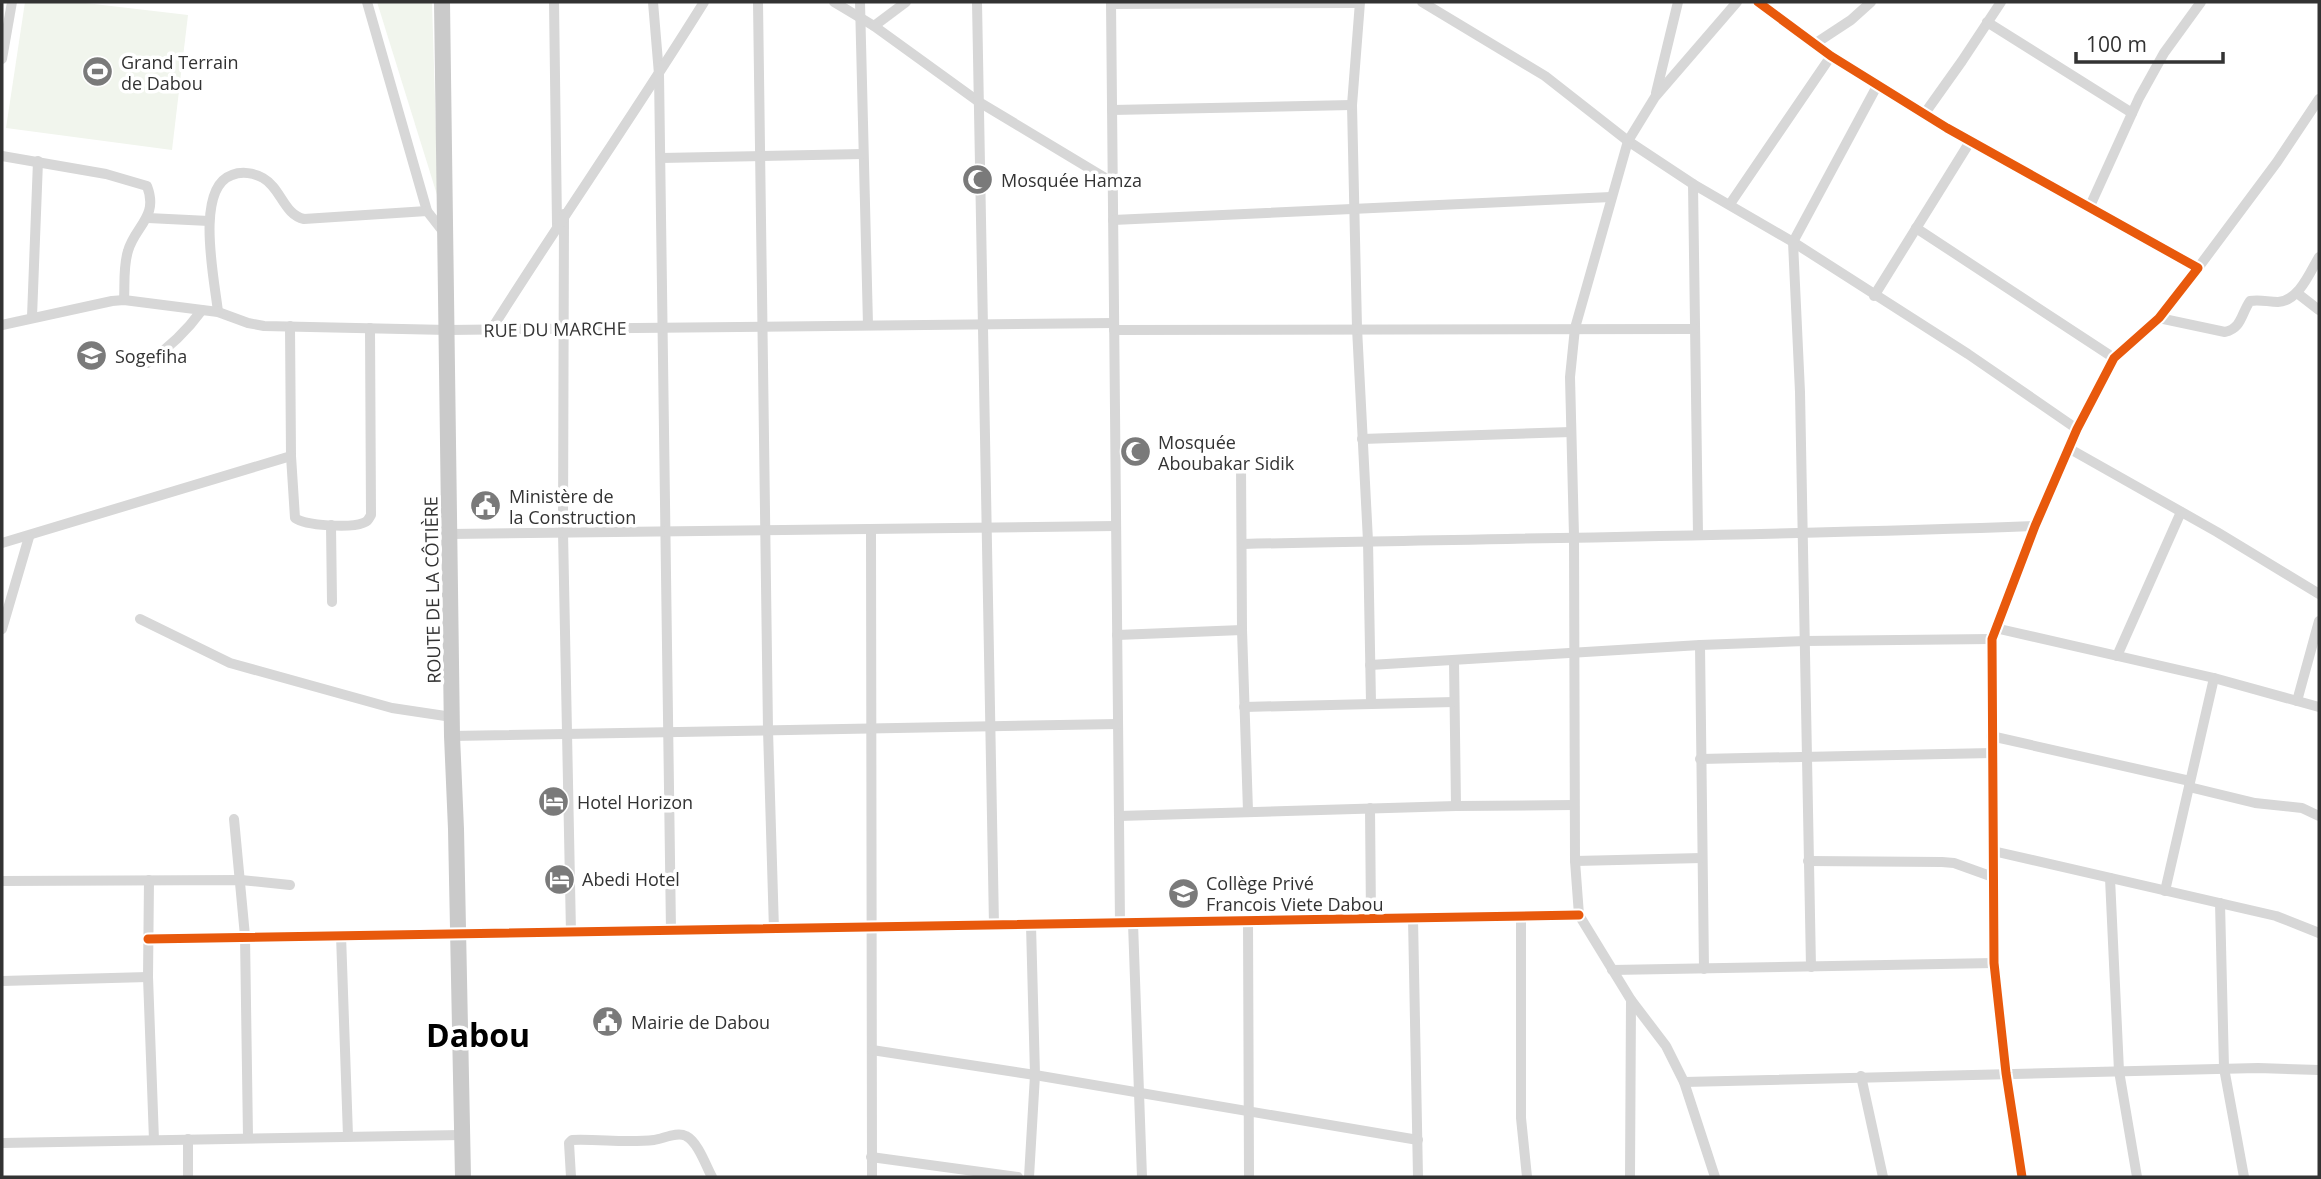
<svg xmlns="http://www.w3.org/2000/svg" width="2321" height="1179" font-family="'Open Sans',sans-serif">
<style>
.green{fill:#f1f5ed}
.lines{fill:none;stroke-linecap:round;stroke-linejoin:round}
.street{stroke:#d7d7d7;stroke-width:10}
.primary{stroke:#cacaca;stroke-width:16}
.cycleway-casing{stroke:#fff;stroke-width:13}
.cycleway{stroke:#e8590c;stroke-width:9}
.labels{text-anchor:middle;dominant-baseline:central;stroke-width:7;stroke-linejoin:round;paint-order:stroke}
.poi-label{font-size:18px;fill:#333;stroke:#fff;text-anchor:start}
.street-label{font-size:18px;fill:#333;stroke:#fff}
.town-label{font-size:32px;font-weight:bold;fill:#000;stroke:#fff}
</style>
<rect width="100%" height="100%" fill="#fff"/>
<g class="green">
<path d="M25 2H77L188 15 172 150 6 128Z"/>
<path d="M377 2H432L438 198Z"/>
</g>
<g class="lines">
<g class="street">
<path d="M367 2 427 211 445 234"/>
<path d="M554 2 557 225"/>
<path d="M653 2 659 74 671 931"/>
<path d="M758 2 768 730 774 930"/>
<path d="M834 2 874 26 979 102 1112 182"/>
<path d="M860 2 868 325"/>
<path d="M977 2 994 926"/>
<path d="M1111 2 1120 923"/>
<path d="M1360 2 1352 105 1357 328 1368 541 1371 703"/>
<path d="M1422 2 1545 76 1628 141 1693 184 1793 242 1968 354 2077 429"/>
<path d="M1758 2 1831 56 1947 128 2198 268 2159 318 2114 358 2077 429 2035 526 1992 639 1994 963 2006 1073 2022 1177"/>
<path d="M1111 4 1359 3"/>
<path d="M1987 22 2132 113"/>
<path d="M874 26 906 2"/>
<path d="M1816 43 1851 20 1871 2"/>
<path d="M2 59 12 2"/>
<path d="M1656 93 1678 2"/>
<path d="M1112 110 1352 105"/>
<path d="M1925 113 1962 61 2001 2"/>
<path d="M2 156 106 174 147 186C159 217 135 226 128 251 123 267 125 284 124 300"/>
<path d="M661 158 863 154"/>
<path d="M1693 184 1698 535"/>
<path d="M1730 204 1831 56"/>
<path d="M2090 206 2139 98 2164 53 2201 2"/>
<path d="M564 214 563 532 571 933"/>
<path d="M148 218 209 221"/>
<path d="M1113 220 1611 197"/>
<path d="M1916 228 2114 358"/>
<path d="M2198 268 2277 162 2319 99"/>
<path d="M2297 293 2319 310"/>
<path d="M1874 296 1971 140"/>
<path d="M218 312C215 282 194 188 232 175 242 171 254 173 263 178 281 188 284 215 304 219L427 211"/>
<path d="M32 317 38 161"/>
<path d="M2159 318 2225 332C2242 328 2241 314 2250 301 2260 299 2268 302 2278 302 2299 301 2310 272 2319 257"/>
<path d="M2 325 112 301 124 300 218 312 248 323 264 326 448 330 1114 323"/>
<path d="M290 326 291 456 295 518C306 526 351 528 363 523 368 521 368 520 371 515L370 328"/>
<path d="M491 330C561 219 635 113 704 2"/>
<path d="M1114 330 1694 329"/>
<path d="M147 363C169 348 186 332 202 310"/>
<path d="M1362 439 1571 432"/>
<path d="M2070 449 2217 532 2319 594"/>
<path d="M1241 464 1242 630 1248 811"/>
<path d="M331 525 332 602"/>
<path d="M871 529 872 1177"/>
<path d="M450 534 1116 526"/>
<path d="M2 543 291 456"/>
<path d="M1243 544C1507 538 1771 536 2035 526"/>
<path d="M140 619 230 663 392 708 452 717"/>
<path d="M1995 628 2214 678 2319 707"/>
<path d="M2 629 29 537"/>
<path d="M1117 635 1242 630"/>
<path d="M1700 645 1704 969"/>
<path d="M2117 656 2181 512"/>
<path d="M1454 661 1456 806"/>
<path d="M1370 665 1700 645 1805 641 1992 639"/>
<path d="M2297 701 2319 621"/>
<path d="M1244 707 1454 702"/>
<path d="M452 736 1118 724"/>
<path d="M1991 736 2190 781"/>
<path d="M1700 759 1992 753"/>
<path d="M2189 787 2255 803 2302 808 2319 816"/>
<path d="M1370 808 1371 919"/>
<path d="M1119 816 1456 806 1574 805"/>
<path d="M234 819 245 936 248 1137"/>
<path d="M1993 851 2276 916 2319 933"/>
<path d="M1575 861 1702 858"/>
<path d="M1808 861 1942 862 1954 863 1993 877"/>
<path d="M2110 878 2119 1071 2137 1177"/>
<path d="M149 880 148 977 154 1140"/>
<path d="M2 881 241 880 290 885"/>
<path d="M2165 891 2214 678"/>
<path d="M2220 903 2224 1068 2244 1177"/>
<path d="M1521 916V1118L1527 1177"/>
<path d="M1413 918 1418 1177"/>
<path d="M1248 921 1249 1177"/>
<path d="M1133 923 1142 1177"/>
<path d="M341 935 348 1136"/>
<path d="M148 939 1579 915"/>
<path d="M1811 967 1800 392 1793 242 1877 86"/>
<path d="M1612 970 1994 963"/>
<path d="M2 981 148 977"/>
<path d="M872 1050 1035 1075 1418 1140"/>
<path d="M1861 1076 1883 1177"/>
<path d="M1684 1082 2258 1068 2319 1070"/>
<path d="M2 1143 462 1135"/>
<path d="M871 1157 1018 1177"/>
<path d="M188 1177V1139"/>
<path d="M571 1177 569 1143 572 1140C600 1139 626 1143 654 1140 663 1139 677 1131 686 1136 698 1142 706 1166 712 1177"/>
<path d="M1029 1177 1035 1075 1031 925"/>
<path d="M1630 1177 1631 1000"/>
<path d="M1715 1177 1684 1082 1666 1046 1631 1000 1579 915 1575 861 1574 536 1570 377 1575 328 1628 141 1655 97 1737 2"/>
</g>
<path class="primary" d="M442 2 452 736 456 829 463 1177"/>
<defs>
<g id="cycleway">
<path d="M1758 2 1831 56 1947 128 2198 268 2159 318 2114 358 2077 429 2035 526 1992 639 1994 963 2006 1073 2022 1177"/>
<path d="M148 939 1579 915"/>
</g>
</defs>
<use href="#cycleway" class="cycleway-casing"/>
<use href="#cycleway" class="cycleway"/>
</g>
<defs>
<symbol id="stadium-disc" viewBox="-11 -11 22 22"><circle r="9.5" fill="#7a7a7a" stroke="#fff"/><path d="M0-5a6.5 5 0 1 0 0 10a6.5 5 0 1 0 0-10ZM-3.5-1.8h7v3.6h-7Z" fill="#fff"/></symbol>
<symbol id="mosque-disc" viewBox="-11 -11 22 22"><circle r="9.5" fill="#7a7a7a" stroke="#fff"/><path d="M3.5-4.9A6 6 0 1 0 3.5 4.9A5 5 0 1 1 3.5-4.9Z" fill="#fff"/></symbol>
<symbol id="school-disc" viewBox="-11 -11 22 22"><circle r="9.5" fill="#7a7a7a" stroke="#fff"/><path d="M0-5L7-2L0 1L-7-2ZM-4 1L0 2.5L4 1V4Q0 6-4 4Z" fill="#fff"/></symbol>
<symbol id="civic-disc" viewBox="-11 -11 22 22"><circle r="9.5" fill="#7a7a7a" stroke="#fff"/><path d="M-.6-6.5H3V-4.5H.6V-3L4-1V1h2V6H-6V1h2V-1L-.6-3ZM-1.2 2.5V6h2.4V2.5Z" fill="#fff"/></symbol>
<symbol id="hotel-disc" viewBox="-11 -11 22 22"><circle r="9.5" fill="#7a7a7a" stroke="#fff"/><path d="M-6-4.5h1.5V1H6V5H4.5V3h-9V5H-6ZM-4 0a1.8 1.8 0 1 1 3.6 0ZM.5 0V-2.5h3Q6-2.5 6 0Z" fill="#fff"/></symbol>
</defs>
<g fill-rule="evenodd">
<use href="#stadium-disc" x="80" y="54" width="35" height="35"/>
<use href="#mosque-disc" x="960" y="162" width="35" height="35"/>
<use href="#school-disc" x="74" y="338" width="35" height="35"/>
<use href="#mosque-disc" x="1118" y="434" width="35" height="35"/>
<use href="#civic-disc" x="468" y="488" width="35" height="35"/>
<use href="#hotel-disc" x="536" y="784" width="35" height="35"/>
<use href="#hotel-disc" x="542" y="862" width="35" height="35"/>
<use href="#school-disc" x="1166" y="876" width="35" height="35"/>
<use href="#civic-disc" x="590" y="1004" width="35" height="35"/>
</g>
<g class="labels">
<g class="poi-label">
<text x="121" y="62">Grand Terrain<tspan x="121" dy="21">de Dabou</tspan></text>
<text x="1001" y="180">Mosquée Hamza</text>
<text x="115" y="356">Sogefiha</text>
<text x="1158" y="442">Mosquée<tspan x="1158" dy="21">Aboubakar Sidik</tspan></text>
<text x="509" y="496">Ministère de<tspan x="509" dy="21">la Construction</tspan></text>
<text x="577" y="802">Hotel Horizon</text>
<text x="582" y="879">Abedi Hotel</text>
<text x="1206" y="883">Collège Privé<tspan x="1206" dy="21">Francois Viete Dabou</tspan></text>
<text x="631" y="1022">Mairie de Dabou</text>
</g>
<g class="street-label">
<text transform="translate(555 329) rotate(-1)">RUE DU MARCHE</text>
<text transform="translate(432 590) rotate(-91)">ROUTE DE LA CÔTIÈRE</text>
</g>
<g class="town-label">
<text x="478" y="1034">Dabou</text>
</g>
</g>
<rect width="2321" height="1179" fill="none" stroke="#333333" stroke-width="7"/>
<path d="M2076 52v10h147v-10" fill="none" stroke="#333333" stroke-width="3.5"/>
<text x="2086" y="52" font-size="21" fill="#333333" stroke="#ffffff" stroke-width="5" paint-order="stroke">100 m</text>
</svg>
